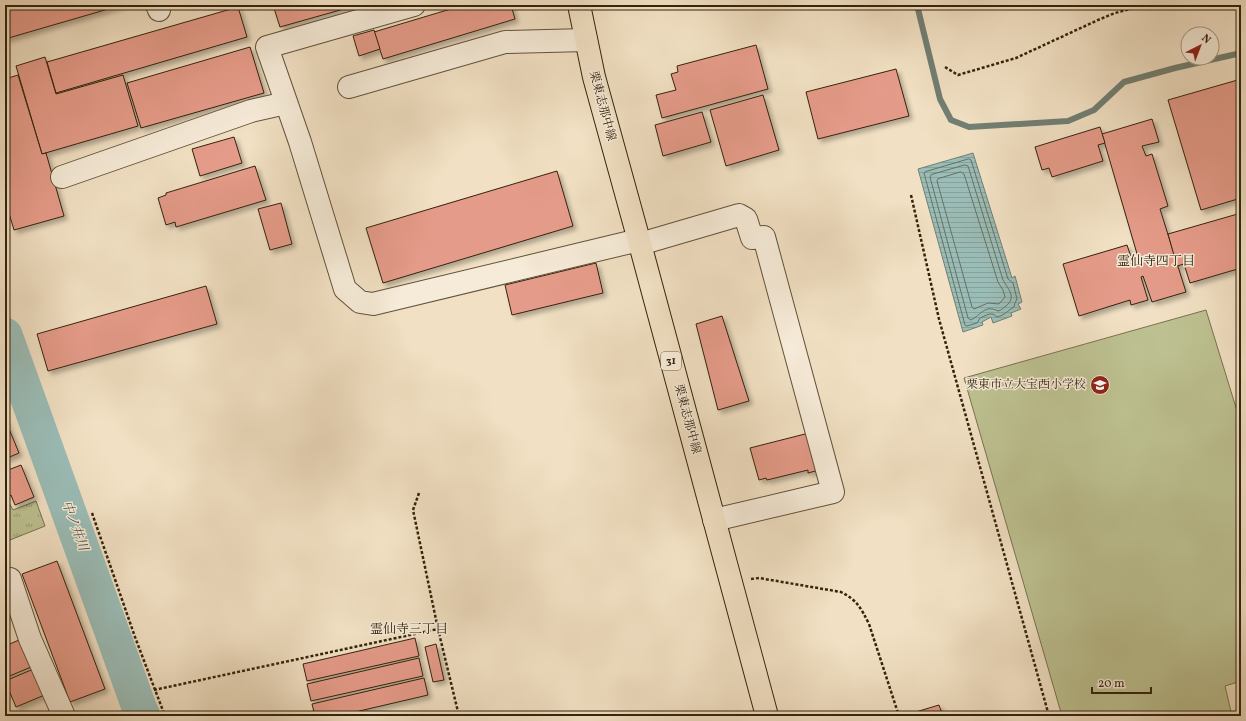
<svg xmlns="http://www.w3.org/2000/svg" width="1246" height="721" font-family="Vollkorn,'Noto Serif JP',serif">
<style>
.park{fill:url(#park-tufts);stroke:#78724f}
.pitch{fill:#bdc191;stroke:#78724f}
.water{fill:url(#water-rules);stroke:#717f73}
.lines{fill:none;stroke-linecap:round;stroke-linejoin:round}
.shore{stroke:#677062;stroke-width:1}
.stream{stroke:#717f73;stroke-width:6}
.river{stroke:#9bbdb7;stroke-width:35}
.building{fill:#e59b89;stroke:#33230d;filter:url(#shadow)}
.minor-casing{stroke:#62523a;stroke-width:24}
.major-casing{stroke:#33230d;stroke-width:24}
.path{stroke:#33230d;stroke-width:2.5;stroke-dasharray:3 2;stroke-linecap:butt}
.minor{stroke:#f6ebd8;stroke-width:22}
.major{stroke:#f1e0c3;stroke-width:22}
.labels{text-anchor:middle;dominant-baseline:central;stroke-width:3;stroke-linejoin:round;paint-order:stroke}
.shield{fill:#f6ebd8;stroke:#6e5f4a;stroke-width:1}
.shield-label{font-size:11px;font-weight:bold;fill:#33230d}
.street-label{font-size:12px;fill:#33230d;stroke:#f6ebd8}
.poi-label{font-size:12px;fill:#33230d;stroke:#f6ebd8;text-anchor:end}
.neighbourhood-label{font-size:13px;fill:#33230d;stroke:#f6ebd8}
.water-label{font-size:13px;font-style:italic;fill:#525140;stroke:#f6ebd8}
</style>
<defs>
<pattern id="park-tufts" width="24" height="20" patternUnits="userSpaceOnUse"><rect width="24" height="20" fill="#bdc191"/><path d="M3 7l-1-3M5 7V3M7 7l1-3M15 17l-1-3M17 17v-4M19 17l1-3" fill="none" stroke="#9a9c75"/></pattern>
<pattern id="water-rules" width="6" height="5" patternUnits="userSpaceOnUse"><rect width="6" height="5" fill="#9bbdb7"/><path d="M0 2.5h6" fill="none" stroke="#86a29c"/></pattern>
<filter id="shadow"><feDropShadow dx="3.5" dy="3.5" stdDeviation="2" flood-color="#0004"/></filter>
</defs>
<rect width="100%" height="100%" fill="#f1e0c3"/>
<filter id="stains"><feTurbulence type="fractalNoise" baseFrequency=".005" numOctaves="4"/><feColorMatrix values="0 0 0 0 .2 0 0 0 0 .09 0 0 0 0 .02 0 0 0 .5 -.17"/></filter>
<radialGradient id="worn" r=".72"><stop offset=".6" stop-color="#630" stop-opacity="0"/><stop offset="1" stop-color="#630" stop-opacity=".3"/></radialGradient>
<path class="park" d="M5 495 13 510 36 501 45 526 5 542Z"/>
<path class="pitch" d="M1206 310 1241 424V681L1225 686 1232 716H1062L964 378Z"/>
<path class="water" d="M973 153 1012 278 1015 276 1022 302 1018 304 1021 309 1011 313 1012 316 993 323 991 317 982 322 983 325 963 332 918 169Z"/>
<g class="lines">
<g class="shore">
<path d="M969 159 971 160 1008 279 1013 283 1017 299 1015 303 1014 307C1007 311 1005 315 997 317L993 314H989L980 318 977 323 967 326 965 325 924 173 925 172Z"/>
<path d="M965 165 968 166 1003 280C1008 289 1017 297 1006 306 1003 308 1002 310 998 311 985 304 981 315 971 320L968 318 930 177 931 175Z"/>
<path d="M961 172 964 174 998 282 1003 290 1005 297 999 304 988 303 974 309 972 307 937 181 938 179Z"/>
</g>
<path class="stream" d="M917 5 940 99 951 120 969 127 1068 121 1094 110 1124 82 1175 68 1241 53"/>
<path class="river" d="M5 335 139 707 143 716"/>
</g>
<g class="building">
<path d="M5 5H122L5 39Z"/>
<path d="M273 5H358L280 27Z"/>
<path d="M464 5H511L515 19 383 59 374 32Z"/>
<path d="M238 7 247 37 56 93 47 62Z"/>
<path d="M374 30 380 49 359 56 353 36Z"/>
<path d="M756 45 768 89 662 118 656 95 676 90 671 74 678 72 677 66Z"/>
<path d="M250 47 264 93 141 128 127 83Z"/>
<path d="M45 57 56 94 123 75 138 126 42 154 16 66Z"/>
<path d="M896 69 909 116 818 139 806 92Z"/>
<path d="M18 75 42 154 46 153 64 216 14 230 5 200V79Z"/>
<path d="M1241 79V198L1201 210 1168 100Z"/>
<path d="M763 95 779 150 726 166 710 110Z"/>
<path d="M702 112 711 142 663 156 655 125Z"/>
<path d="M1152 119 1159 142 1142 146 1146 156 1152 154 1168 206 1160 209 1186 292 1152 302 1143 276 1141 277 1148 300 1131 305 1130 300 1079 316 1063 264 1127 245 1134 266 1140 264 1102 134Z"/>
<path d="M1100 127 1105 143 1098 145 1103 161 1052 177 1049 168 1042 170 1035 147Z"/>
<path d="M234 137 242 163 200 176 192 149Z"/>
<path d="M255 166 266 200 176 227 175 222 166 225 158 198 166 195V193Z"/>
<path d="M557 171 573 226 383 283 366 228Z"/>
<path d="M281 203 292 244 270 250 258 209Z"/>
<path d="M1241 213V268L1190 283 1184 264 1177 266 1168 234Z"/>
<path d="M596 263 603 293 512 315 505 285Z"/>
<path d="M206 286 217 324 48 371 37 334Z"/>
<path d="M722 316 749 401 718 410 696 324Z"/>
<path d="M5 419 19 453 5 459Z"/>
<path d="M809 433 819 470 808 473V470L767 480 766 478 759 480 750 448Z"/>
<path d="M21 465 34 497 15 505 11 495 9 496 5 486V480L10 478 8 470Z"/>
<path d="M57 561 105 689 70 702 22 574Z"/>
<path d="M415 638 419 656 307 681 303 664Z"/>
<path d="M19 640 31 667 5 678V646Z"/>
<path d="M436 644 444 680 433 682 425 647Z"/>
<path d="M419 658 423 676 311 701 307 684Z"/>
<path d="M36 668 47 694 16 707 5 681Z"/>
<path d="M424 678 428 695 338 716H315L312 704Z"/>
<path d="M939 705 943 716H910L909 714Z"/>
</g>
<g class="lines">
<defs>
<g id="minor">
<path d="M157 5 159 10"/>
<path d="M414 5 267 47 300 142 345 289 360 302 373 304 639 240"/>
<path d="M349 87 505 42 586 40"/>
<path d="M62 177 251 111 286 103"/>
<path d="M640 244 739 215 746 219 752 238 764 237 833 492 714 520"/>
<path d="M10 579 30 639 64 716"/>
</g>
<path id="major" d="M579 5 594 77 640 244 767 716"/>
</defs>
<use href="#minor" class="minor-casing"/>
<use href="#major" class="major-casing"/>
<g class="path">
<path d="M945 67 958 75 1016 58 1098 20 1115 13 1146 5"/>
<path d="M911 195 939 319 1049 716"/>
<path d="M419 493 413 510 438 629"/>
<path d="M92 513 135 637 165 716"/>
<path d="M751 579 759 578 841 592C857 600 861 608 869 624L899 716"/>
<path d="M154 690 438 629 459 716"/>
</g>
<use href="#minor" class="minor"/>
<use href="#major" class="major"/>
</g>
<defs>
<symbol id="school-disc" viewBox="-11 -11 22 22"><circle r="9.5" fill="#8f2418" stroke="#f6ebd8"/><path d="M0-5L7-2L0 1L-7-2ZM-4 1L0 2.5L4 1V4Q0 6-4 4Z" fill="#fff"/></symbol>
</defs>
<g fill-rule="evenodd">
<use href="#school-disc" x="1089" y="374" width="22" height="22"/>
</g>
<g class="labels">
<rect class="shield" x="661" y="352" width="20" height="18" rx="3"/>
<g class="shield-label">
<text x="671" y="361">31</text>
</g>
<g class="street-label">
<text transform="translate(602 106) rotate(75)">栗東志那中線</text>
<text transform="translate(687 419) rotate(75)">栗東志那中線</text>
</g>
<g class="poi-label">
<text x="1086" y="385">栗東市立大宝西小学校</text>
</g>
<g class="neighbourhood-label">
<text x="1156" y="262">霊仙寺四丁目</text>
<text x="409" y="630">霊仙寺三丁目</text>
</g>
<g class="water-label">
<text transform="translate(74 526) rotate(70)">中ノ井川</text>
</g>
</g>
<rect width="1246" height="721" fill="none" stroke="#f1e0c3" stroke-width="20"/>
<rect x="6" y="6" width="1234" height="709" fill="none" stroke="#33230d" stroke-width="2"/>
<rect x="10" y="10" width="1226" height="701" fill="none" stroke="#33230d"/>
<g transform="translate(1200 46) rotate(42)"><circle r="19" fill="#f6ebd8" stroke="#a89b87"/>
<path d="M0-3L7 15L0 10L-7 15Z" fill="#8f2418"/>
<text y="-6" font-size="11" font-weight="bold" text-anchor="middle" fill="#33230d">N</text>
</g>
<path d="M1092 687v6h59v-6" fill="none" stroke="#33230d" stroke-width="2"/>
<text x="1098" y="687" font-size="12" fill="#33230d" stroke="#f6ebd8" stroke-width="3" paint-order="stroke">20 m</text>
<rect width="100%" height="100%" filter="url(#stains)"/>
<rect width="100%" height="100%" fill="url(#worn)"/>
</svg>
